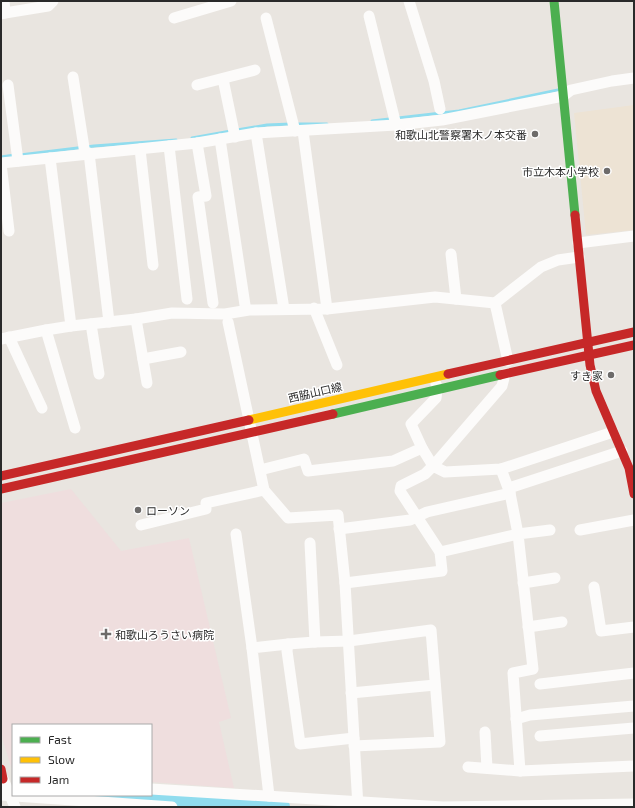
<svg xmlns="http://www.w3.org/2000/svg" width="635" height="808" font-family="'Exo 2','Noto Sans JP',sans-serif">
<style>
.education{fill:#ede3d4}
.medical{fill:#efdede}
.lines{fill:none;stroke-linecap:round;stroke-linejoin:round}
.stream{stroke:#90dcee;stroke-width:3}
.river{stroke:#90dcee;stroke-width:18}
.street{stroke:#fcfbfa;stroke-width:11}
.fast{stroke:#4caf50;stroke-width:9}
.slow{stroke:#ffc107;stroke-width:9}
.jam{stroke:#c62828;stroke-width:9}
.poi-dot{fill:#6d6b6a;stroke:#fff;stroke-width:1.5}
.labels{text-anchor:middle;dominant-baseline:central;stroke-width:3;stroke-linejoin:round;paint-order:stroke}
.poi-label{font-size:11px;fill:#2a2a2a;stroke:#fff;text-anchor:end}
.street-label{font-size:11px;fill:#2a2a2a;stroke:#fff}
</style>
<rect width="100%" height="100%" fill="#e9e5e0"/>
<path class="education" d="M634 105V230L586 235 574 113Z"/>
<path class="medical" d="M71 489 121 551 189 538 231 718 219 722 234 788 151 782V725H13V773L3 741 1 730V503Z"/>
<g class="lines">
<g class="stream">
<path d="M372 121 459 111 558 90"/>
<path d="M296 124H327"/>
<path d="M237 130 267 125 291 124"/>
<path d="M192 138 231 131"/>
<path d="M20 155 94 146 176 140"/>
<path d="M1 157 15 155"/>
</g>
<path class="river" d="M102 795 281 807"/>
<g class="street">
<path d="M409 1 434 81 440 109"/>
<path d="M5 13 48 6 53 1"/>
<path d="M1 14 5 13 4 1"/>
<path d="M369 16 396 125"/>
<path d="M174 18 231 1"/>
<path d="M266 18 295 131"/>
<path d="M73 77 85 154"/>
<path d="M223 79 235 137"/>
<path d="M8 85 18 161"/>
<path d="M197 85 255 70"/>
<path d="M303 131 327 309"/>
<path d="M256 133 284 309"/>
<path d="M220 139 245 305"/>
<path d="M197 143 206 196 198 197 213 303"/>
<path d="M169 146 187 299"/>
<path d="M140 149 153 265"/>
<path d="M89 153 109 322"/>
<path d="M1 163 197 143 256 133 396 125 442 120 553 98 563 96 571 90 612 81 634 78"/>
<path d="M1 164 9 231"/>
<path d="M578 243 634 236"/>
<path d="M451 254 456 299"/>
<path d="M314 308 337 365"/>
<path d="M136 319 172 313 225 314 249 310 327 309 435 297 495 303"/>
<path d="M228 322 264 490 288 518 338 515 345 583 358 807"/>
<path d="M91 324 99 374"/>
<path d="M71 326 136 319 147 383"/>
<path d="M46 330 71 326 50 158"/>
<path d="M9 337 42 408"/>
<path d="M1 339 46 330 75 428"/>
<path d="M143 359 181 352"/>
<path d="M508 361 495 303 541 267 558 260 579 257"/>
<path d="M422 448 433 466 502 386 505 374"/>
<path d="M260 470 304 459 308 471 393 461 422 448 411 424 436 398 437 390 436 384"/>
<path d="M509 488 622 451"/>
<path d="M141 525 206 509V503L264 490"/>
<path d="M339 529 410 520 427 512 510 493"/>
<path d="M550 530 518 534 533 669 513 673 520 771 634 766"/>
<path d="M580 530 634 520"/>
<path d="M236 534 252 648"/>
<path d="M310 543 315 642 288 644 287 651 300 744 354 738"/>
<path d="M440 552 518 534 510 493 501 469"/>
<path d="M345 583 442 571 440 552 400 491 401 486 425 474 433 466 445 472 501 469 613 432"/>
<path d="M523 583 555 578"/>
<path d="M594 587 601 631 634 627"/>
<path d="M528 627 562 622"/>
<path d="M315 642 349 641 431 630 440 742 354 746"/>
<path d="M540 684 634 673"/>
<path d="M351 693 435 685"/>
<path d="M516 719 530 715 634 706"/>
<path d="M485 732 487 768"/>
<path d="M540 736 634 728"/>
<path d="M468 767 520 771"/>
<path d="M3 779 15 807"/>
<path d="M151 789 443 807 634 804"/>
<path d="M1 795 172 807"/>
<path d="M269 796 252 648 288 644"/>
</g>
<g class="fast">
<path d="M554 1 575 215"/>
<path d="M333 414 500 375"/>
</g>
<path class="slow" d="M249 420 448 374"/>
<g class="jam">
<path d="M575 215 590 365 596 391 629 468 634 494"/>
<path d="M448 374 634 332"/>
<path d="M500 375 634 345"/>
<path d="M1 476 249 420"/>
<path d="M1 489 333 414"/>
<path d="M1 769 3 779"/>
</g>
</g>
<g class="poi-dot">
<circle cx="535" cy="134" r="4"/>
<circle cx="607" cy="171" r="4"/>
<circle cx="611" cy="375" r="4"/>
<circle cx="138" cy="510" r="4"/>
<path d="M104 628h4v4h4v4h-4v4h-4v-4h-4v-4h4z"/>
</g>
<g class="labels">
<g class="poi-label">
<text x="527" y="134">和歌山北警察署木ノ本交番</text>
<text x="599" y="171">市立木本小学校</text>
<text x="603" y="375">すき家</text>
<text x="146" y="510" text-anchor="start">ローソン</text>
<text x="115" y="634" text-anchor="start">和歌山ろうさい病院</text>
</g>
<g class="street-label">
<text transform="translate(315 392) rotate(-13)">西脇山口線</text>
</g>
</g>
<rect width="635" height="808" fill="none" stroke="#2a2a2a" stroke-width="4"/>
<rect x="12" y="724" width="140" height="72" fill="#ffffff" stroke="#aaaaaa"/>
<rect x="20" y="737" width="20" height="6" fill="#4caf50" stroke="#aaaaaa"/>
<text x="48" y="744" font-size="12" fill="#2a2a2a">Fast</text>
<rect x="20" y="757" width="20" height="6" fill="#ffc107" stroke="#aaaaaa"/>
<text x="48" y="764" font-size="12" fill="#2a2a2a">Slow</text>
<rect x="20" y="777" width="20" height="6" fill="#c62828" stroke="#aaaaaa"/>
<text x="48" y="784" font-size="12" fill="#2a2a2a">Jam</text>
</svg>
